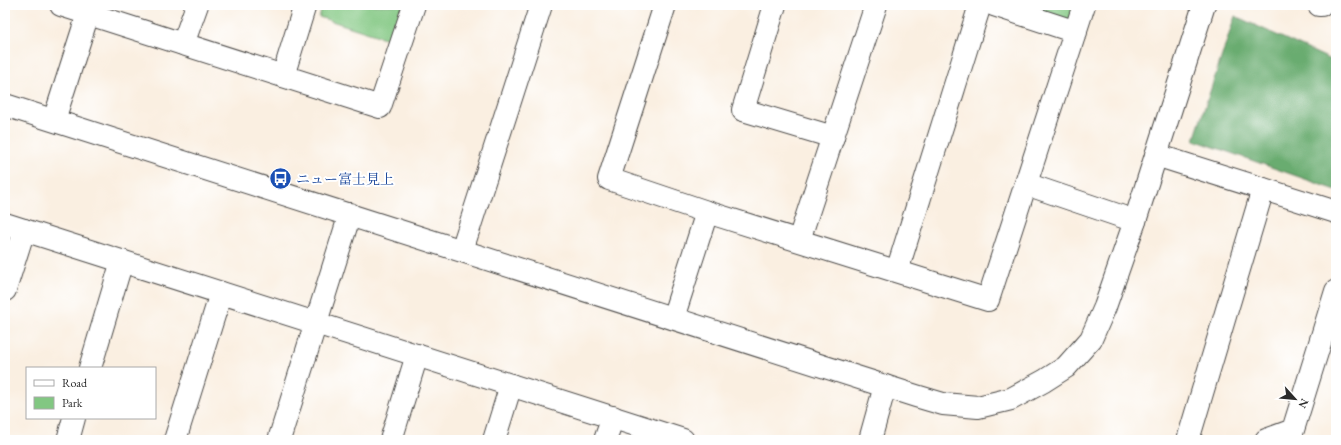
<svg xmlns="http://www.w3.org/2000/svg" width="1341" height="445" font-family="'EB Garamond','Noto Serif JP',serif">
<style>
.green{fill:#82c782;stroke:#567956}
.forest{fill:#69ac70;stroke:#4a6c4e}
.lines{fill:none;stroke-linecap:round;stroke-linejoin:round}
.minor-casing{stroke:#4a4846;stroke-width:24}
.tertiary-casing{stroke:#4a4846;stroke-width:24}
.minor{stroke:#fff;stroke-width:22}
.tertiary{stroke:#fff;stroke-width:22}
.labels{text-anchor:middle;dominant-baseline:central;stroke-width:4;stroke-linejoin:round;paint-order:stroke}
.transit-label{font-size:14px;fill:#164399;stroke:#fff;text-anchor:start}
</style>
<rect width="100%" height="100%" fill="#fff"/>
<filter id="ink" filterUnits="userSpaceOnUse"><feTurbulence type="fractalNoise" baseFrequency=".025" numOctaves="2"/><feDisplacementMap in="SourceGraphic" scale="8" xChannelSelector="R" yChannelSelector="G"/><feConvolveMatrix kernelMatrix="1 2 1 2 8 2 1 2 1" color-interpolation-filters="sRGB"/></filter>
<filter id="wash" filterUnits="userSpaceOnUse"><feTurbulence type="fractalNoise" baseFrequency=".012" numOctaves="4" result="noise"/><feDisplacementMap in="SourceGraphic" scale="16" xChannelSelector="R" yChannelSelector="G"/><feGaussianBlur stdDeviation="0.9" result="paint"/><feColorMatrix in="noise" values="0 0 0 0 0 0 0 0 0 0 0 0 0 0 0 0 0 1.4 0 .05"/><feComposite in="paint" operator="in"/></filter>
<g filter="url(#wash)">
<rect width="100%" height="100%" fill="#faefe1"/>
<g class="green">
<path d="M323 5H406L394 41 319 17Z"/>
<path d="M1020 5H1076L1071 21Z"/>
</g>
<path class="forest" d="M1235 16 1336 62V190L1194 140Z"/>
</g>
<g filter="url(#ink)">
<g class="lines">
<defs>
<g id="minor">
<path d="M61 5 380 107 414 5"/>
<path d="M665 5 609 179 707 212 988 300 1084 5"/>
<path d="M775 5 743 110 833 137"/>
<path d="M994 5 1076 32"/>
<path d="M1319 5H1321"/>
<path d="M183 44 197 5"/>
<path d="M283 76 305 5"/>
<path d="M54 120 88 14"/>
<path d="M1156 155 1336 212"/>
<path d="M1026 184 1135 221"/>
<path d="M5 224 683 440"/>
<path d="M799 240 876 5"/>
<path d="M897 271 980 5"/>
<path d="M5 290 24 230"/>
<path d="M673 318 707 212"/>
<path d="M90 368 122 261"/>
<path d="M68 440 74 418"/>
<path d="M175 440 221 293"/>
<path d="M279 440 350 214"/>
<path d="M391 440 417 355"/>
<path d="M494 440 511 385"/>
<path d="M605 440 613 417"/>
<path d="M870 440 885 386"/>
<path d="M1188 440 1263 189"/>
<path d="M1266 440 1293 430 1336 291"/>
</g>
<g id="tertiary">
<path d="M5 105 916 396 943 404 978 407 1011 399 1044 381 1066 367 1091 339 1105 307 1135 221 1204 5"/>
<path d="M462 250 541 5"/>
</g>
</defs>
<use href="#minor" class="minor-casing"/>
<use href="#tertiary" class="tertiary-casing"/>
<use href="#minor" class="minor"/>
<use href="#tertiary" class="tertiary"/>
</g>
</g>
<defs>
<symbol id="bus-disc" viewBox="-11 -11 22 22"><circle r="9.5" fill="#1a4fb4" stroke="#fff"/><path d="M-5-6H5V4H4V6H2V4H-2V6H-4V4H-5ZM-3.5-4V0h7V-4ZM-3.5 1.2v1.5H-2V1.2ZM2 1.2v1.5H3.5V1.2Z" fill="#fff"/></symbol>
</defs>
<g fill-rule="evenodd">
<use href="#bus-disc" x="268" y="166" width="25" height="25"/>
</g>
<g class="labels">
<g class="transit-label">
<text x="296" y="179">ニュー富士見上</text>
</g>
</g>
<rect width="1341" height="445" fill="none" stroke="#fff" stroke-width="20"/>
<rect x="26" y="367" width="130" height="52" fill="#ffffff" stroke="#aaaaaa"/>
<rect x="34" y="380" width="20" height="6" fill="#ffffff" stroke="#aaaaaa"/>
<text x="62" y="387" font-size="12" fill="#2b2b2b">Road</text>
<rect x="34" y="397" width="20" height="12" fill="#82c782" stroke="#aaaaaa"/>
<text x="62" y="407" font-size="12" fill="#2b2b2b">Park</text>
<g transform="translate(1295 399) rotate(117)" stroke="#ffffff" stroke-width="3" paint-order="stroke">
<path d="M0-3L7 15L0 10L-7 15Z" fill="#2b2b2b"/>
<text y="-6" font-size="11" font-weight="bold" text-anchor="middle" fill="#2b2b2b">N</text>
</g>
</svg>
